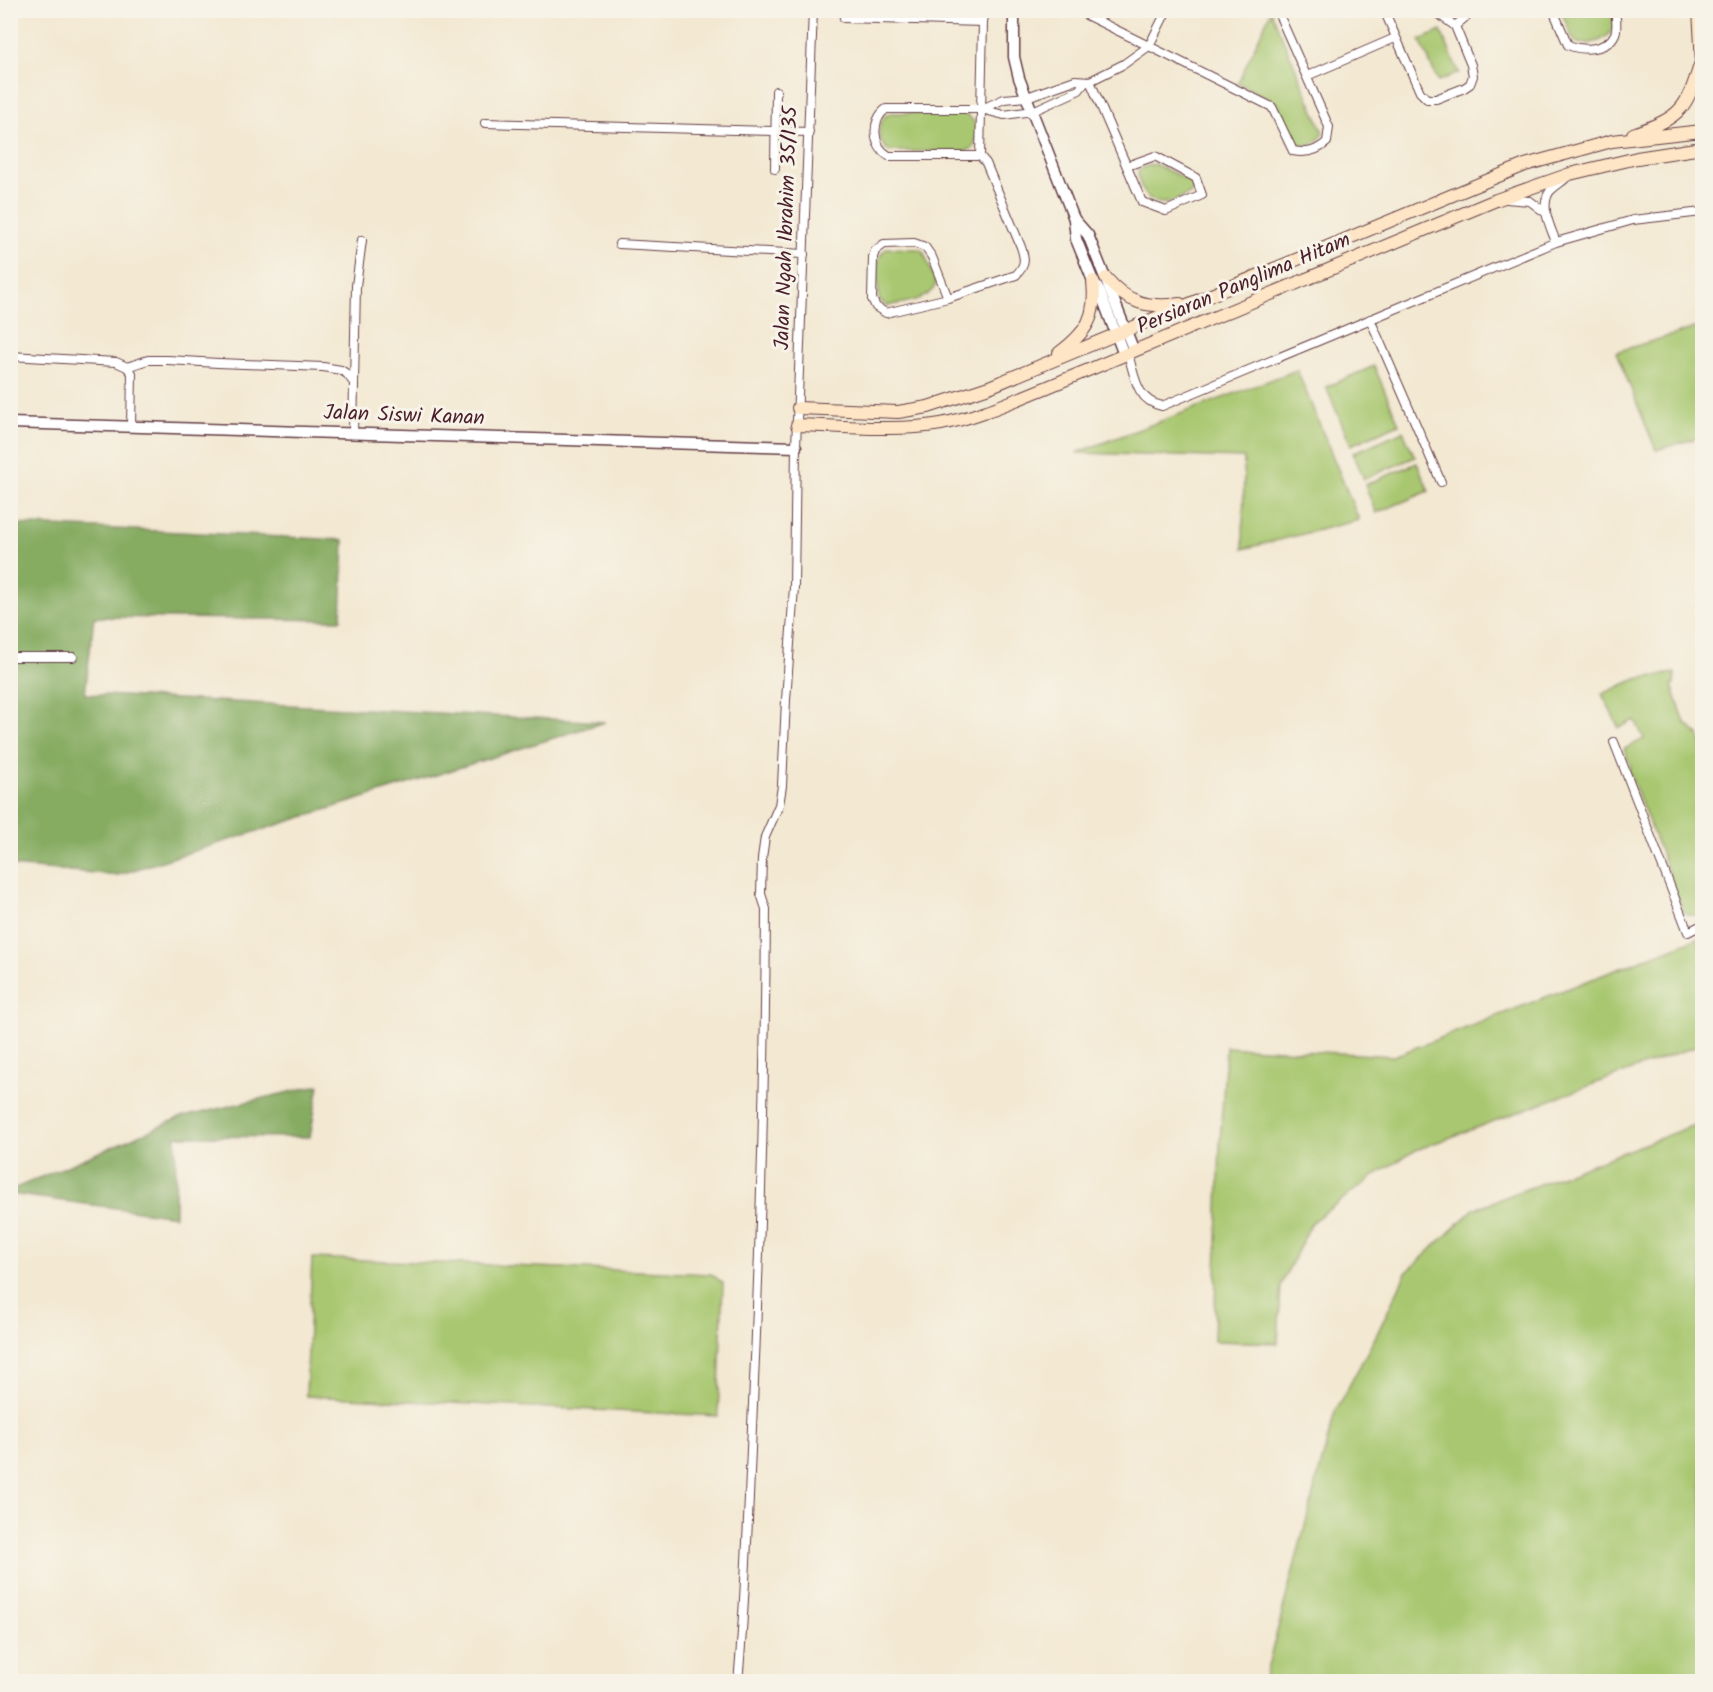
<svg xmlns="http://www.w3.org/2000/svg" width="1713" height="1692" font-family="Kalam,sans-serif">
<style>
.green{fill:#a8c76f;stroke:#79734d;stroke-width:1.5}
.forest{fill:#86ac62;stroke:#686646;stroke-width:1.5}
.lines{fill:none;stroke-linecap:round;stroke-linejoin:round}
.minor-casing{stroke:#633d44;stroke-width:10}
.tertiary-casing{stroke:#633d44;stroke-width:13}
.secondary-casing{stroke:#633d44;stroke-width:14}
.minor{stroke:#fff;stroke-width:8}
.tertiary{stroke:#fff;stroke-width:10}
.secondary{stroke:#fde5c5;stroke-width:12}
.labels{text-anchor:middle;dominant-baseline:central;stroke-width:6;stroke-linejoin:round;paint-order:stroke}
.street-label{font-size:21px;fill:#4a1f2b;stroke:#f7f3e8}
</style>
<rect width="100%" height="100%" fill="#f7f3e8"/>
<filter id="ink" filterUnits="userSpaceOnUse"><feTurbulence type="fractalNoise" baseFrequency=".0167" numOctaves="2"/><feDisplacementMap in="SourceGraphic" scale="12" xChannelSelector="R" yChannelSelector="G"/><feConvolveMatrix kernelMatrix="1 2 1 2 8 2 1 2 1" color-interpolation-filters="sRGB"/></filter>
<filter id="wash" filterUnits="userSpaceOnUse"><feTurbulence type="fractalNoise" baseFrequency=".008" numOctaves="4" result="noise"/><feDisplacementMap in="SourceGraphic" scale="24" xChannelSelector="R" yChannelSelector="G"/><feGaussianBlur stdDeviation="1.35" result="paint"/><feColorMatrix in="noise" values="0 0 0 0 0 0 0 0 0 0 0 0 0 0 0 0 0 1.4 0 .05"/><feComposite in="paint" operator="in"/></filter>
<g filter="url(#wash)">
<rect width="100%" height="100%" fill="#f3e8d1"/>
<g class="green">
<path d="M1271 11 1321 127 1323 133C1320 140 1316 143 1309 145 1291 151 1284 118 1278 105L1275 102 1238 83Z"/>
<path d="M1561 11H1611C1612 15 1613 21 1613 25 1611 41 1590 45 1577 43L1573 39Z"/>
<path d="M1441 31 1459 73 1438 81 1420 40Z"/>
<path d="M890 113H963C979 121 980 133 973 148L964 152 890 151C876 144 875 120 890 113Z"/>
<path d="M1154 164 1191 181 1195 190 1193 192C1185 196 1175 202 1166 203 1148 205 1138 187 1138 172L1144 167Z"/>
<path d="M887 248 920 249 924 253 936 284C928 302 904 302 887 306L879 300C879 284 872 258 887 248Z"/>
<path d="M1702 326V437L1656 450 1616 352Z"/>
<path d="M1374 366 1399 424 1351 445 1326 387Z"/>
<path d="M1297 370 1359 520 1243 549 1244 458 1076 453Z"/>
<path d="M1403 431 1415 457 1364 479 1353 453Z"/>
<path d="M1417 463 1429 491 1376 513 1365 485Z"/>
<path d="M1675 673 1674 684 1672 685 1685 723 1699 735 1702 745V914C1695 917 1690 916 1684 912L1628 769 1631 767 1624 749 1644 739 1635 720 1619 728 1602 694 1636 679Z"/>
<path d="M1698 938 1702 957V1044L1416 1150 1381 1171 1312 1222 1281 1285 1278 1343 1214 1341 1220 1144 1226 1047 1394 1056Z"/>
<path d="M1702 1122V1681H1264L1335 1412 1376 1336 1406 1273 1474 1209Z"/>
<path d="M312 1258 711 1274 723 1283 718 1416 306 1396Z"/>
</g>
<g class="forest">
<path d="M11 524 344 540 341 620 94 617 85 694 605 722 118 875 11 866Z"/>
<path d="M319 1085 310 1137 176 1136 175 1216 11 1194V1190L179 1118Z"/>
</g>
</g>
<g filter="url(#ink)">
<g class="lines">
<defs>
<g id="minor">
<path d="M1076 10 1272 107 1293 151C1307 154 1317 151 1327 142L1329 127 1277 10"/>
<path d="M1384 10 1420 92 1427 99H1436L1464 88 1470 84 1473 76 1471 65 1455 26 1433 10"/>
<path d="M1553 10 1568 45C1582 51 1607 51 1615 34 1618 27 1616 18 1615 10"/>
<path d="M844 18 983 22"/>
<path d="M1455 26 1474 10"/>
<path d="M1307 76 1395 38"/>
<path d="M1090 81 1142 202 1166 211 1202 195 1196 178 1155 156 1127 166"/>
<path d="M982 109 1004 99 1027 97 1075 80 1090 81 1124 64 1149 46 1167 10"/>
<path d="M485 123 809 132"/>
<path d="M980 156H889C872 147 871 120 886 109H981L1004 115 1033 111 1079 90 1086 81"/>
<path d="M775 169 776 91"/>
<path d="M1506 199 1530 201 1546 213"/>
<path d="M1556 242C1551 228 1539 206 1550 191 1554 187 1560 183 1565 179"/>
<path d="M619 244 804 254"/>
<path d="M948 298 932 257 925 247 914 243 884 244 875 251 873 257 872 299 876 307 886 313 948 298 1016 275C1026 265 1025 259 1021 247L986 163 980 156 983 22 985 10"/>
<path d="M1370 319 1441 482"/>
<path d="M1128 354C1135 376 1136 401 1162 406L1556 242 1633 220 1702 212"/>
<path d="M10 356 116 362 127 367 132 373 131 427"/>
<path d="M127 367 148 360H168L218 363 323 367 341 370 347 374 354 383"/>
<path d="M353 434 356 286 362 240"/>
<path d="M10 657H73"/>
<path d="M1614 742 1688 932 1702 925"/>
<path d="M738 1682C746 1597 748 1512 752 1427 760 1255 765 1082 766 909L761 894 762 858 765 837 779 805 782 786 786 700 794 587 796 447 813 10"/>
</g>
<g id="tertiary">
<path d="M1014 10V57L1019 78 1074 219 1076 239 1093 281 1100 292 1124 355"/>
<path d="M1074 219 1088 235 1134 351"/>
<path d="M10 423 796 447"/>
</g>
<g id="secondary">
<path d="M1699 10 1702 63"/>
<path d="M1633 134C1684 116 1686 109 1702 59"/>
<path d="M1106 278C1128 304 1148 308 1180 304"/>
<path d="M1059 353C1087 332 1097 317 1093 281"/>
<path d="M798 408 898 412 928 407 989 387 1525 165 1612 141 1702 131"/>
<path d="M797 425C844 426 894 432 941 424 978 417 1015 400 1050 386L1496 200 1570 174 1637 158 1702 148"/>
</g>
</defs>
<use href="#minor" class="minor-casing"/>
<use href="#tertiary" class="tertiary-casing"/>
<use href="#secondary" class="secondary-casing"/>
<use href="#minor" class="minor"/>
<use href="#tertiary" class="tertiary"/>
<use href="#secondary" class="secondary"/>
</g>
</g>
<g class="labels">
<g class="street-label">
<text transform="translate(787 228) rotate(-88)">Jalan Ngah Ibrahim 35/135</text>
<text transform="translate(1244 284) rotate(-23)">Persiaran Panglima Hitam</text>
<text transform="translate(404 416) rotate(2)">Jalan Siswi Kanan</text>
</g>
</g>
<rect width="1713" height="1692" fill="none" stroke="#f7f3e8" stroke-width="36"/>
</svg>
